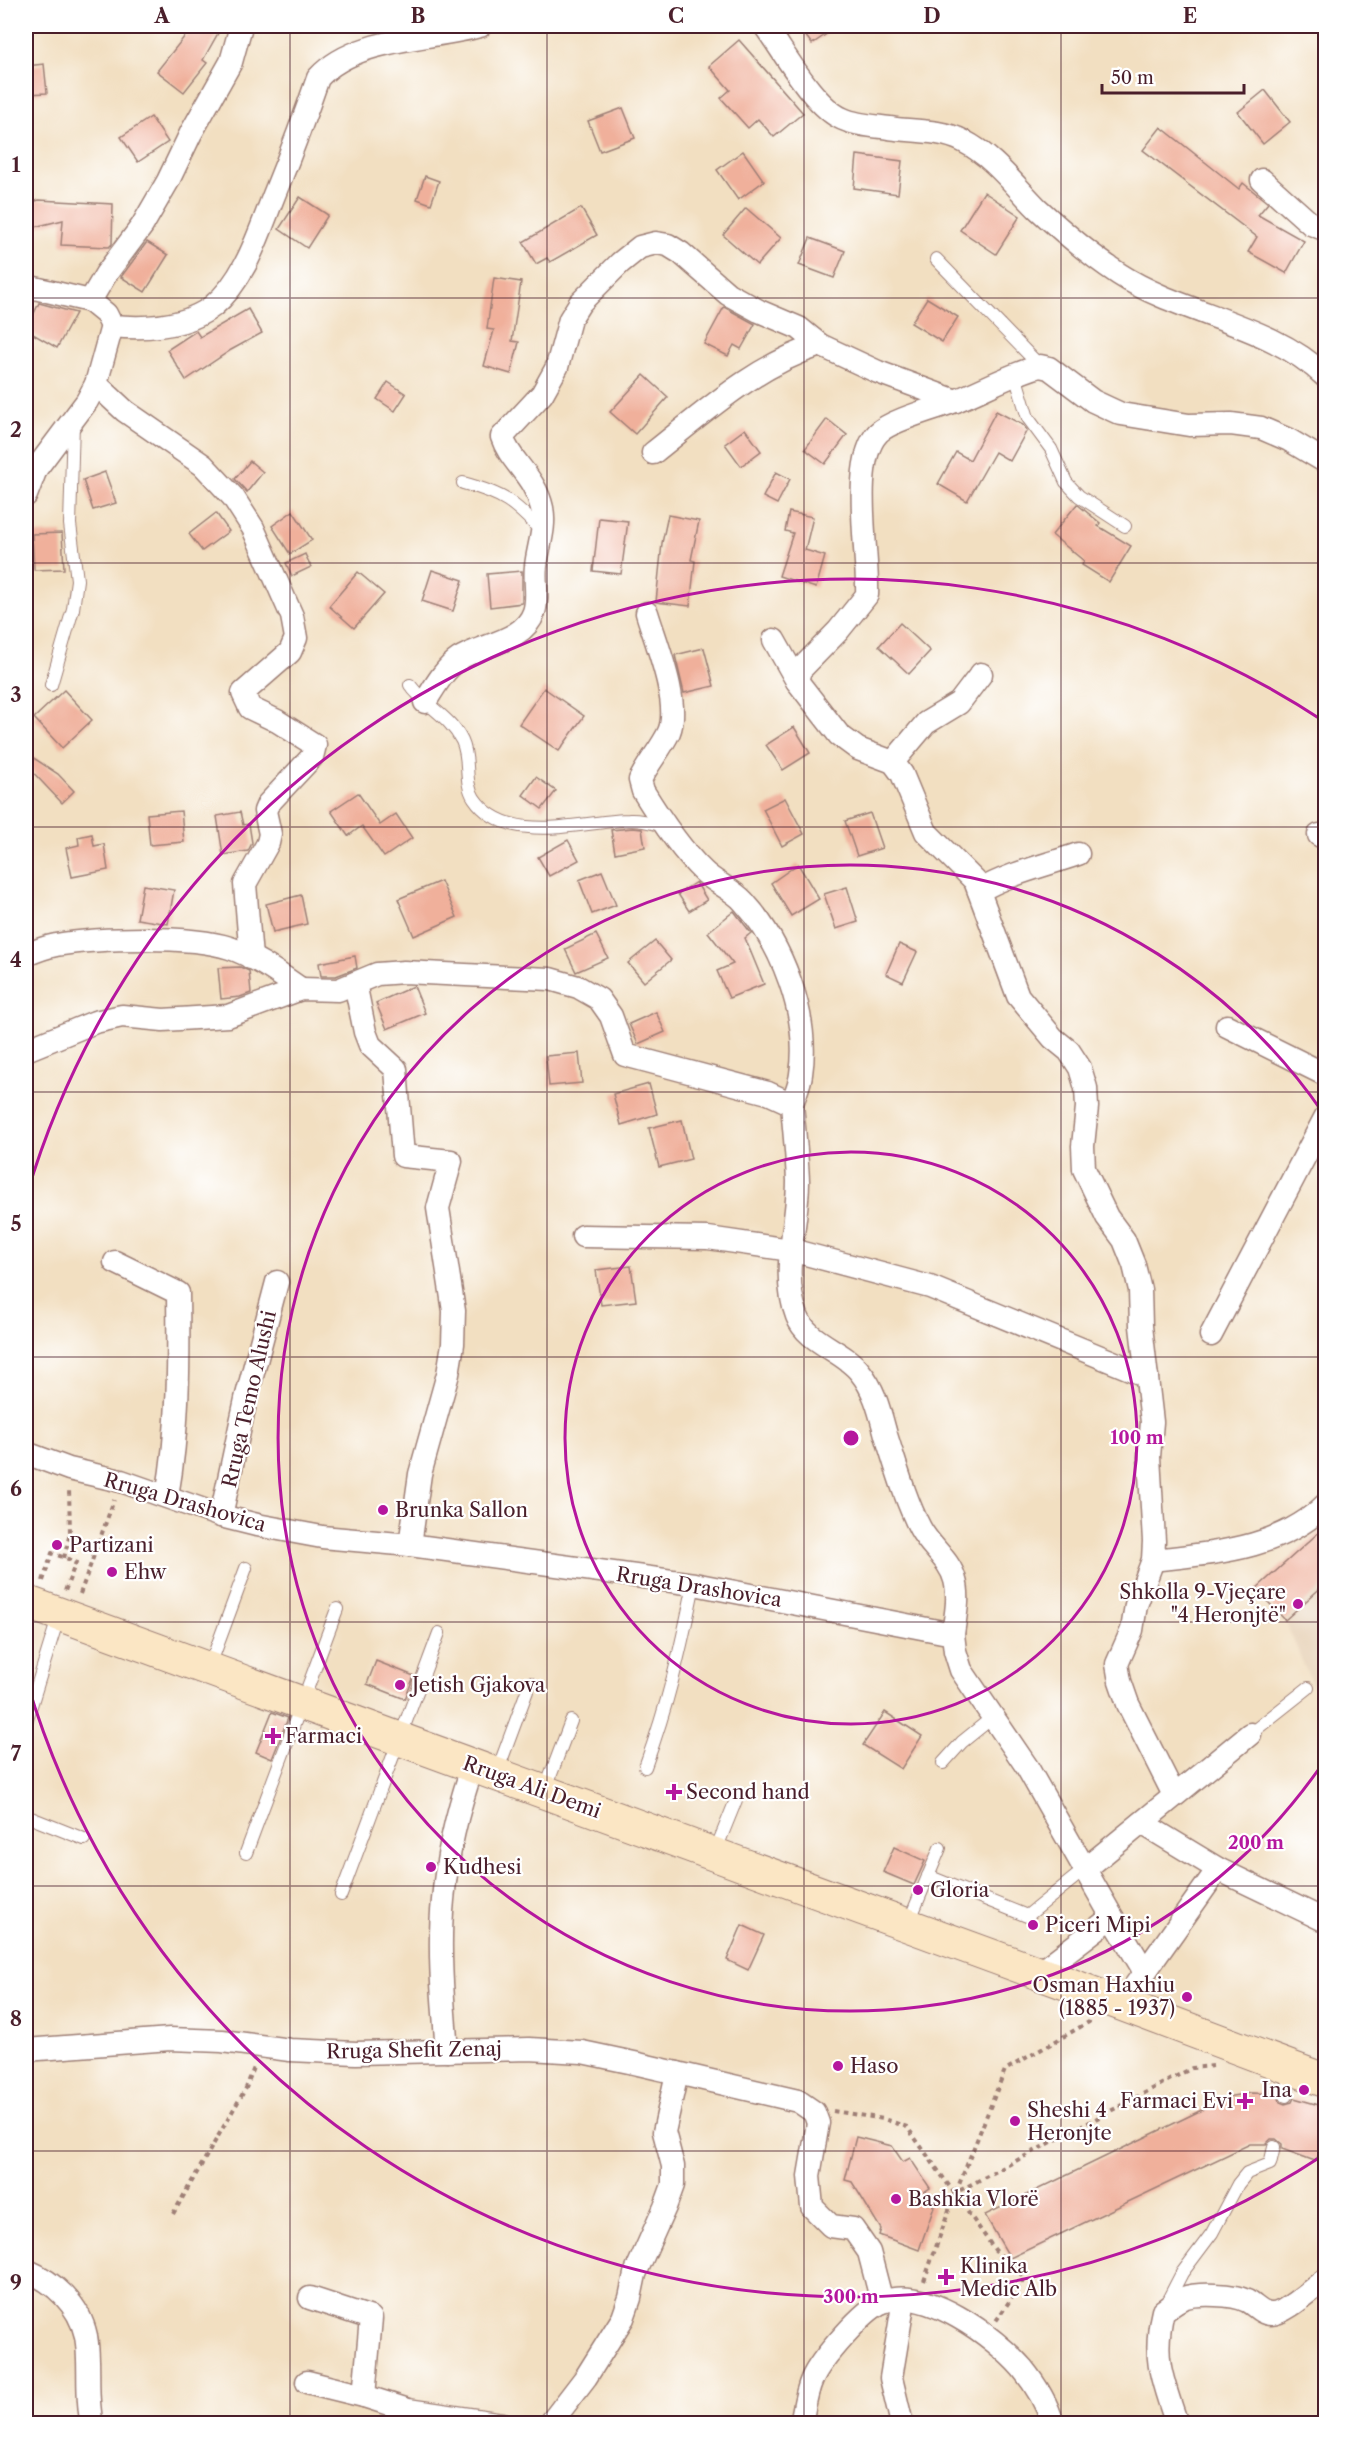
<svg xmlns="http://www.w3.org/2000/svg" width="1351" height="2449" font-family="'Libre Caslon Text',serif">
<style>
.built{fill:#e6d0b5}
.building{fill:#f0b09b}
.lines{fill:none;stroke-linecap:round;stroke-linejoin:round}
.lane-casing{stroke:#9e7f76;stroke-width:14}
.street-casing{stroke:#9e7f76;stroke-width:25}
.secondary-casing{stroke:#9e7f76;stroke-width:35}
.path{stroke:#9e7f76;stroke-width:4;stroke-dasharray:4.5 4.5;stroke-linecap:butt}
.lane{stroke:#fff;stroke-width:12}
.street{stroke:#fff;stroke-width:22}
.secondary{stroke:#fbe6c4;stroke-width:33}
.grid{fill:none;stroke:#4a1f2b;stroke-width:1.5;stroke-opacity:0.55}
.ring{fill:none;stroke:#b5179e;stroke-width:3}
.poi-dot{fill:#b5179e;stroke:#fff;stroke-width:2}
.labels{text-anchor:middle;dominant-baseline:central;stroke-width:4.5;stroke-linejoin:round;paint-order:stroke}
.street-label{font-size:20px;fill:#4a1f2b;stroke:#fff}
.poi-label{font-size:20px;fill:#4a1f2b;stroke:#fff;text-anchor:start}
.centre{fill:#b5179e;stroke:#fff;stroke-width:3}
.ring-label{font-size:18px;text-anchor:middle;font-weight:bold;fill:#b5179e;stroke:#fff;stroke-width:4.5;stroke-linejoin:round;paint-order:stroke}
.neatline{fill:none;stroke:#4a1f2b;stroke-width:2}
.grid-label{font-size:20px;text-anchor:middle;font-weight:bold;fill:#4a1f2b}
</style>
<rect width="100%" height="100%" fill="#fff"/>
<filter id="ink" filterUnits="userSpaceOnUse"><feTurbulence type="fractalNoise" baseFrequency=".0167" numOctaves="2"/><feDisplacementMap in="SourceGraphic" scale="12" xChannelSelector="R" yChannelSelector="G"/><feConvolveMatrix kernelMatrix="1 2 1 2 8 2 1 2 1" color-interpolation-filters="sRGB"/></filter>
<filter id="wash" filterUnits="userSpaceOnUse"><feTurbulence type="fractalNoise" baseFrequency=".008" numOctaves="4" result="noise"/><feDisplacementMap in="SourceGraphic" scale="24" xChannelSelector="R" yChannelSelector="G"/><feGaussianBlur stdDeviation="1.35" result="paint"/><feColorMatrix in="noise" values="0 0 0 0 0 0 0 0 0 0 0 0 0 0 0 0 0 1.4 0 .05"/><feComposite in="paint" operator="in"/></filter>
<g filter="url(#wash)">
<rect width="100%" height="100%" fill="#f2dfc1"/>
<path class="built" d="M1325 1526V1699L1312 1684 1285 1620 1256 1589Z"/>
<g id="blocks">
<g class="building">
<path d="M193 26H222L203 60 207 63 184 92 157 71Z"/>
<path d="M798 26H838L812 44Z"/>
<path d="M739 40 803 113 774 137 758 119 748 128 721 98 730 90 709 66Z"/>
<path d="M44 64 47 93 26 94V66Z"/>
<path d="M1265 90 1290 122 1263 144 1238 112Z"/>
<path d="M623 108 635 138 600 151 588 121Z"/>
<path d="M151 117 168 142 138 162 121 137Z"/>
<path d="M1161 127 1239 189 1243 183 1268 203 1258 215 1304 241 1286 273 1248 252 1257 237 1143 150Z"/>
<path d="M743 151 764 181 738 200 717 170Z"/>
<path d="M857 155 902 161 898 194 854 188Z"/>
<path d="M425 176 439 181 431 204 417 199Z"/>
<path d="M984 192 1020 216 996 254 960 230Z"/>
<path d="M300 197 328 215 307 248 279 229Z"/>
<path d="M39 200 113 204 112 244 109 247 61 245 63 220 26 229V204Z"/>
<path d="M581 208 597 235 550 262 547 258 536 264 523 242Z"/>
<path d="M746 208 781 238 757 265 723 235Z"/>
<path d="M810 238 845 251 834 278 799 265Z"/>
<path d="M147 242 168 255 145 292 121 277Z"/>
<path d="M494 278 521 282 512 341 519 342 511 374 484 366 494 330 487 329Z"/>
<path d="M927 298 958 317 942 342 911 323Z"/>
<path d="M39 303 76 313 57 348 26 330Z"/>
<path d="M724 307 755 324 741 349 734 345 728 356 704 344Z"/>
<path d="M248 309 262 333 231 350 186 380 167 350 196 331 200 337Z"/>
<path d="M644 375 668 397 635 434 610 412Z"/>
<path d="M388 382 406 394 395 411 377 399Z"/>
<path d="M996 411 1023 425 1027 430 1010 461 995 452 967 501 938 484 956 452 970 460Z"/>
<path d="M827 419 847 435 825 464 805 449Z"/>
<path d="M745 429 761 451 741 466 725 444Z"/>
<path d="M250 461 263 472 247 492 235 479Z"/>
<path d="M105 472 116 503 93 510 83 480Z"/>
<path d="M776 472 790 479 777 504 763 497Z"/>
<path d="M1077 504 1100 523 1098 526 1131 546 1109 582 1082 565 1084 561 1052 535Z"/>
<path d="M293 511 312 540 290 554 272 526Z"/>
<path d="M789 512 813 517 805 550 825 556 816 588 779 576 793 533 785 531Z"/>
<path d="M216 513 229 531 202 551 189 534Z"/>
<path d="M668 515 699 521 691 560 695 561 690 606 656 602 662 543Z"/>
<path d="M599 518 628 521 621 574 593 571Z"/>
<path d="M62 533 64 569 34 570 32 534Z"/>
<path d="M305 554 311 567 292 576 286 563Z"/>
<path d="M432 570 463 580 453 611 422 601Z"/>
<path d="M522 571V603L490 607 487 574Z"/>
<path d="M358 572 384 594 354 628 329 606Z"/>
<path d="M900 623 930 651 909 674 879 646Z"/>
<path d="M704 648 714 686 684 693 675 655Z"/>
<path d="M544 688 584 716 559 751 519 724Z"/>
<path d="M64 690 92 720 62 748 34 718Z"/>
<path d="M794 727 810 753 783 770 766 745Z"/>
<path d="M26 753 58 774 74 791 62 803 26 765Z"/>
<path d="M536 777 556 791 542 809 523 795Z"/>
<path d="M358 793 380 825 396 814 412 838 384 857 362 826 348 836 331 811Z"/>
<path d="M785 798 804 834 782 846 763 809Z"/>
<path d="M181 811 184 842 150 845 147 814Z"/>
<path d="M240 812 243 825 249 824 252 843 248 851 223 855 217 816Z"/>
<path d="M870 813 882 848 857 856 845 821Z"/>
<path d="M633 828 642 829 645 847 615 853 611 830Z"/>
<path d="M92 834 94 846 104 844 108 870 72 877 66 848 79 845 78 837Z"/>
<path d="M568 840 579 860 549 876 538 857Z"/>
<path d="M798 864 819 899 791 916 771 883Z"/>
<path d="M602 871 616 905 592 914 579 880Z"/>
<path d="M441 881 457 917 414 936 398 899Z"/>
<path d="M696 882 707 900 689 911 678 894Z"/>
<path d="M143 885 174 890 168 924 137 919Z"/>
<path d="M847 887 858 922 836 929 824 894Z"/>
<path d="M301 895 307 924 273 932 266 904Z"/>
<path d="M734 911 751 933 745 938 764 984 729 998 717 971 733 964 708 932Z"/>
<path d="M596 934 608 958 576 972 565 949Z"/>
<path d="M655 941 671 960 644 982 628 963Z"/>
<path d="M899 944 917 952 903 982 886 974Z"/>
<path d="M355 956 357 968 336 976H321L319 963Z"/>
<path d="M240 967 249 971 251 993 240 997 221 999 218 968Z"/>
<path d="M414 986 425 1013 387 1029 376 1003Z"/>
<path d="M656 1012 665 1032 638 1044 629 1024Z"/>
<path d="M579 1053 582 1083 549 1086 546 1056Z"/>
<path d="M649 1084 657 1114 621 1125 613 1094Z"/>
<path d="M682 1120 691 1159 659 1167 649 1128Z"/>
<path d="M631 1266 636 1301 601 1305 596 1270Z"/>
<path d="M1326 1526V1583L1285 1620 1256 1589Z"/>
<path d="M376 1661 414 1676 405 1699 367 1684Z"/>
<path d="M272 1712 288 1718 272 1759 256 1752Z"/>
<path d="M885 1712 922 1736 901 1769 863 1745Z"/>
<path d="M894 1847 925 1861 914 1885 883 1872Z"/>
<path d="M742 1925 764 1935 748 1970 727 1960Z"/>
<path d="M1251 2093 1278 2094 1280 2102 1285 2104 1292 2102 1294 2098 1326 2107V2144L1315 2161 1282 2149V2144L1276 2139H1271L1266 2144H1250L1010 2258 985 2215 1212 2105 1232 2096Z"/>
<path d="M856 2137 892 2146 903 2162 910 2158 930 2188 924 2192 934 2207 919 2250 879 2235 881 2229 852 2182 845 2180Z"/>
</g>
</g>
</g>
<g filter="url(#ink)">
<use href="#blocks" fill-opacity="0" stroke="#9e7f76" stroke-width="1.5"/>
<g class="lines">
<defs>
<g id="lane">
<path d="M936 259 1040 366"/>
<path d="M1015 375 1028 418 1051 449 1066 482 1079 496 1125 526"/>
<path d="M463 483C504 494 514 502 542 532"/>
<path d="M51 685 73 609 77 580 70 524 73 423"/>
<path d="M410 685C426 707 450 716 462 741 471 760 463 781 474 798 507 847 582 821 629 820 641 819 653 823 665 826"/>
<path d="M209 1668 246 1568"/>
<path d="M26 1722 59 1615"/>
<path d="M1250 1734 1308 1688"/>
<path d="M943 1763 962 1742 993 1717"/>
<path d="M645 1767C668 1705 681 1648 694 1584"/>
<path d="M497 1772 530 1683"/>
<path d="M545 1790 571 1721"/>
<path d="M26 1816 84 1839"/>
<path d="M715 1852 736 1800"/>
<path d="M246 1853 337 1609"/>
<path d="M928 1876 1027 1916 1084 1870"/>
<path d="M341 1895 439 1633"/>
<path d="M908 1924 940 1848"/>
<path d="M1286 2096 1292 2069"/>
<path d="M1166 2304 1182 2273 1212 2233 1238 2184 1247 2173 1270 2164 1274 2147"/>
</g>
<g id="street">
<path d="M765 26C784 52 814 107 843 119 858 126 879 126 896 129 918 131 944 131 963 141 993 156 1014 185 1037 208 1063 232 1090 255 1119 274 1182 315 1271 323 1326 377"/>
<path d="M1262 180 1311 224 1326 230"/>
<path d="M26 286 90 301 106 314 112 326C145 329 185 328 213 306 247 278 260 229 276 190 291 153 305 116 318 78 355 37 429 40 480 26"/>
<path d="M90 301 106 274 142 226 168 181 191 133 231 62 241 26"/>
<path d="M96 384 125 411 203 465 233 497 253 528 292 616 296 638 290 652 243 693 250 708 277 721 315 745 312 757 268 804 265 811 270 834 268 843 245 884 251 958"/>
<path d="M653 453C705 412 756 365 820 345"/>
<path d="M26 495 36 469 87 401 96 384 112 326"/>
<path d="M647 613C656 643 681 703 669 732 661 749 648 763 640 780L643 791C659 817 681 850 703 871 715 883 732 889 743 901 782 943 810 1016 801 1074 800 1084 795 1094 792 1104"/>
<path d="M774 640 797 681"/>
<path d="M425 702C434 688 444 669 459 659 482 644 524 642 534 612 539 598 534 581 536 566 538 547 546 528 542 508 535 476 510 462 502 437L542 394 557 367 570 319 580 303 620 263 640 247 656 243 668 245 681 253 728 294 759 311 799 328 820 345 878 372 956 401"/>
<path d="M893 762 926 723 959 703 981 674"/>
<path d="M1319 835 1326 839"/>
<path d="M979 891C1010 873 1044 866 1078 854"/>
<path d="M26 955C35 951 46 947 56 945 97 938 191 935 230 948 256 957 279 974 301 989"/>
<path d="M355 983 365 1032 370 1045 396 1069 403 1156 451 1161 438 1208 454 1311 453 1344 448 1374 420 1474 410 1545"/>
<path d="M1227 1026 1326 1075"/>
<path d="M26 1050 95 1022 122 1016 163 1020 228 1016 301 989 338 990 377 974 404 972 550 979 578 987 599 999 611 1016 625 1055 768 1093 792 1104C794 1130 797 1156 798 1181 798 1226 780 1272 797 1316 807 1343 843 1350 860 1372 875 1390 880 1413 886 1435 896 1466 905 1499 920 1528 930 1547 950 1560 955 1580 960 1597 955 1618 953 1634"/>
<path d="M583 1236 708 1238 791 1250 930 1287 1147 1376"/>
<path d="M115 1262 178 1293C179 1361 179 1429 167 1496"/>
<path d="M1211 1335 1326 1116"/>
<path d="M26 1453 69 1469 121 1481 221 1516 257 1525 322 1537 410 1545 694 1584 953 1634 955 1651 961 1670 1027 1767 1112 1917 1145 1972 1122 2004"/>
<path d="M221 1516 246 1399 277 1282"/>
<path d="M1153 1560C1213 1553 1280 1550 1326 1504"/>
<path d="M1174 1795 1128 1704 1120 1681 1117 1664 1132 1630 1136 1605 1153 1560 1154 1541 1149 1457 1152 1422 1141 1326 1140 1290 1134 1265 1124 1240 1107 1217 1084 1169 1083 1146 1087 1107 1086 1088 1080 1068 1069 1051 1053 1038 1018 996 975 881 926 832 902 774 893 762 858 749 839 735 797 681 800 670 838 631 867 595C869 555 850 462 878 433 889 421 933 409 950 403 980 392 1008 375 1040 366L1049 368 1093 401 1121 414 1189 425 1231 424 1261 428 1289 440 1326 462"/>
<path d="M1142 1823 1218 1869 1326 1921"/>
<path d="M1084 1870 1250 1734"/>
<path d="M1145 1972 1218 1869"/>
<path d="M1039 1973 1112 1917"/>
<path d="M26 2050 170 2039 222 2041 290 2050 356 2053 529 2049 582 2052 634 2063 798 2101 814 2112 818 2123 809 2176 812 2207 831 2226 853 2229 869 2252 882 2302"/>
<path d="M447 2051C443 2001 438 1949 443 1900 447 1855 458 1808 473 1766"/>
<path d="M26 2270C54 2282 79 2304 86 2336 91 2365 85 2394 92 2424"/>
<path d="M310 2298 371 2318 364 2396"/>
<path d="M307 2382 364 2396 408 2410 503 2424"/>
<path d="M550 2424 586 2377 623 2318 630 2298 635 2274 665 2207 673 2185V2166L664 2132 677 2073"/>
<path d="M801 2424C804 2409 806 2392 812 2379 820 2360 864 2309 883 2302 925 2285 995 2337 1022 2368 1035 2384 1047 2403 1053 2424"/>
<path d="M902 2424 891 2378 904 2299"/>
<path d="M1177 2424C1162 2380 1152 2357 1163 2311 1170 2306 1176 2301 1183 2298 1197 2293 1234 2294 1247 2301 1255 2305 1261 2314 1271 2314 1284 2315 1314 2287 1326 2279"/>
</g>
<path id="secondary" d="M26 1602 1060 1981 1326 2081"/>
</defs>
<use href="#lane" class="lane-casing"/>
<use href="#street" class="street-casing"/>
<use href="#secondary" class="secondary-casing"/>
<g class="path">
<path d="M64 1558 70 1533 69 1488"/>
<path d="M43 1581 52 1553 76 1562 65 1591"/>
<path d="M80 1594 114 1500"/>
<path d="M833 2111 884 2119 907 2127 995 2250 1025 2278 996 2321"/>
<path d="M956 2192 1005 2070 1089 2022 1090 2018"/>
<path d="M173 2214 246 2088 255 2065"/>
<path d="M924 2281 955 2193 1192 2068 1213 2066"/>
</g>
<use href="#lane" class="lane"/>
<use href="#street" class="street"/>
<use href="#secondary" class="secondary"/>
</g>
</g>
<path class="grid" d="M290 26V2424M547 26V2424M804 26V2424M1061 26V2424M26 298H1326M26 563H1326M26 827H1326M26 1092H1326M26 1357H1326M26 1622H1326M26 1886H1326M26 2151H1326"/>
<g class="ring">
<circle cx="851" cy="1438" r="286"/>
<path d="M1323 1763A573 573 0 1 1 1323 1113"/>
<path d="M1325 2154A859 859 0 0 1 27 1682M27 1194A859 859 0 0 1 1325 722"/>
</g>
<g class="poi-dot">
<circle cx="383" cy="1510" r="6"/>
<circle cx="57" cy="1545" r="6"/>
<circle cx="112" cy="1572" r="6"/>
<circle cx="1298" cy="1604" r="6"/>
<circle cx="400" cy="1685" r="6"/>
<path d="M270 1727h6v6h6v6h-6v6h-6v-6h-6v-6h6z"/>
<path d="M671 1783h6v6h6v6h-6v6h-6v-6h-6v-6h6z"/>
<circle cx="431" cy="1867" r="6"/>
<circle cx="918" cy="1890" r="6"/>
<circle cx="1033" cy="1925" r="6"/>
<circle cx="1187" cy="1997" r="6"/>
<circle cx="838" cy="2066" r="6"/>
<circle cx="1304" cy="2090" r="6"/>
<path d="M1242 2092h6v6h6v6h-6v6h-6v-6h-6v-6h6z"/>
<circle cx="1015" cy="2121" r="6"/>
<circle cx="896" cy="2199" r="6"/>
<path d="M943 2268h6v6h6v6h-6v6h-6v-6h-6v-6h6z"/>
</g>
<g class="labels">
<g class="street-label">
<text transform="translate(249 1399) rotate(-77)">Rruga Temo Alushi</text>
<text transform="translate(185 1502) rotate(16)">Rruga Drashovica</text>
<text transform="translate(699 1587) rotate(9)">Rruga Drashovica</text>
<text transform="translate(532 1787) rotate(20)">Rruga Ali Demi</text>
<text transform="translate(414 2050) rotate(-1)">Rruga Shefit Zenaj</text>
</g>
<g class="poi-label">
<text x="395" y="1510">Brunka Sallon</text>
<text x="69" y="1545">Partizani</text>
<text x="124" y="1572">Ehw</text>
<text x="1286" y="1592" text-anchor="end">Shkolla 9-Vjeçare<tspan x="1286" dy="23">"4 Heronjtë"</tspan></text>
<text x="412" y="1685">Jetish Gjakova</text>
<text x="285" y="1736">Farmaci</text>
<text x="686" y="1792">Second hand</text>
<text x="443" y="1867">Kudhesi</text>
<text x="930" y="1890">Gloria</text>
<text x="1045" y="1925">Piceri Mipi</text>
<text x="1175" y="1985" text-anchor="end">Osman Haxhiu<tspan x="1175" dy="23">(1885 - 1937)</tspan></text>
<text x="850" y="2066">Haso</text>
<text x="1292" y="2090" text-anchor="end">Ina</text>
<text x="1233" y="2101" text-anchor="end">Farmaci Evi</text>
<text x="1027" y="2110">Sheshi 4<tspan x="1027" dy="23">Heronjte</tspan></text>
<text x="908" y="2199">Bashkia Vlorë</text>
<text x="960" y="2266">Klinika<tspan x="960" dy="23">Medic Alb</tspan></text>
</g>
</g>
<circle cx="851" cy="1438" r="9" class="centre"/>
<g class="ring-label">
<text x="1137" y="1444">100 m</text>
<text x="1256" y="1849">200 m</text>
<text x="851" y="2303">300 m</text>
</g>
<rect width="1351" height="2449" fill="none" stroke="#fff" stroke-width="66"/>
<path d="M1102 84v9h142v-9" fill="none" stroke="#4a1f2b" stroke-width="3"/>
<text x="1111" y="84" font-size="18" fill="#4a1f2b" stroke="#ffffff" stroke-width="4.5" paint-order="stroke">50 m</text>
<rect x="33" y="33" width="1285" height="2383" class="neatline"/>
<g class="grid-label">
<text x="162" y="23">A</text>
<text x="418" y="23">B</text>
<text x="676" y="23">C</text>
<text x="932" y="23">D</text>
<text x="1190" y="23">E</text>
<text x="16" y="172">1</text>
<text x="16" y="437">2</text>
<text x="16" y="702">3</text>
<text x="16" y="967">4</text>
<text x="16" y="1231">5</text>
<text x="16" y="1496">6</text>
<text x="16" y="1761">7</text>
<text x="16" y="2026">8</text>
<text x="16" y="2290">9</text>
</g>
</svg>
